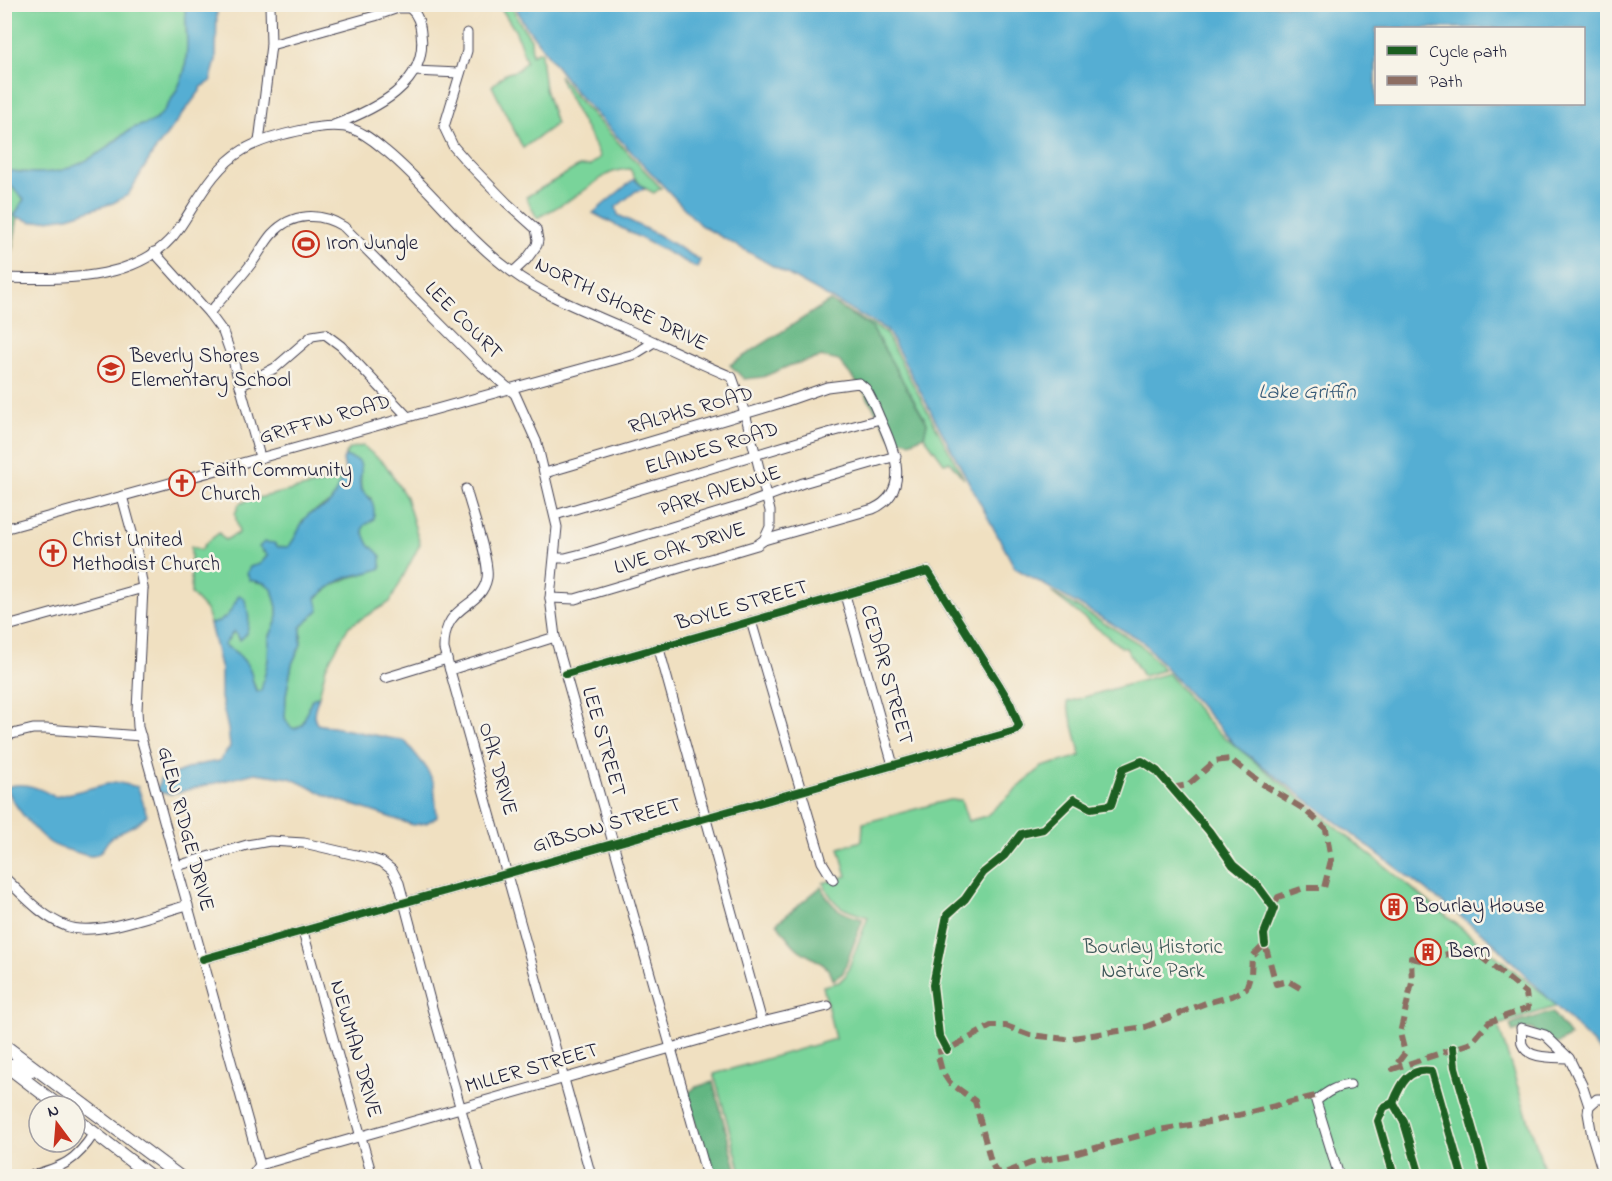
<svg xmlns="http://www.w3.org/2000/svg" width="1612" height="1181" font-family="'Indie Flower',sans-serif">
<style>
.green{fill:#79d49a;stroke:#4e7b6a;stroke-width:1.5}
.forest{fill:#62b682;stroke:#426c5e;stroke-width:1.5}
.water{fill:#55aed3;stroke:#3c6887;stroke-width:1.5;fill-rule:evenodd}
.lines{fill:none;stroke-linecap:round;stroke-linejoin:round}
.minor-casing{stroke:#413e4f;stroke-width:11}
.major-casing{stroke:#413e4f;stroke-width:14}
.minor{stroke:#fff;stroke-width:9}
.major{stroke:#fff;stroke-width:12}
.quiet{stroke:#8d6e63;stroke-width:6;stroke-dasharray:12 6;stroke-linecap:butt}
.cycleway-casing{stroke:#f7f3e8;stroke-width:11}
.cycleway{stroke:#1b5e20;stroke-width:8}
.labels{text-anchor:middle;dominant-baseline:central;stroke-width:5;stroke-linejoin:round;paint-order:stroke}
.poi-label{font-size:21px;fill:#22223b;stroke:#f7f3e8;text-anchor:start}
.street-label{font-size:21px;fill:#22223b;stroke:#f7f3e8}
.park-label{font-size:21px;fill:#3c5758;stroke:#f7f3e8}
.water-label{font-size:22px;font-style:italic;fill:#365a78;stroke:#f7f3e8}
</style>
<rect width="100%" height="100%" fill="#f7f3e8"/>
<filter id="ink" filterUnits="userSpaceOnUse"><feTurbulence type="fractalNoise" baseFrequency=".0167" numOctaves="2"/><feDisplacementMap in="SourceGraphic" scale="12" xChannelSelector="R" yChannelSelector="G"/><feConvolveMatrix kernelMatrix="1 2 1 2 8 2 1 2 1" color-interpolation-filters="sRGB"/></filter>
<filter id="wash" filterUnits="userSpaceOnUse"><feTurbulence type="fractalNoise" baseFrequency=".008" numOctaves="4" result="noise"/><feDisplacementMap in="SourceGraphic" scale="24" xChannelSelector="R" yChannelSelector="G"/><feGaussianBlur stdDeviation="1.35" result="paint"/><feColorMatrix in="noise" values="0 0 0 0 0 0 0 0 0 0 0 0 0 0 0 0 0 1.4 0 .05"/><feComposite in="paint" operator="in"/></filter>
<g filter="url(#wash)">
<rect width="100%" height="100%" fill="#f0e0c1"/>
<g class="green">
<path d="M4 5H185C186 26 189 52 184 73 180 86 166 112 155 120 148 125 137 125 130 130 122 135 115 141 108 147 71 173 48 177 5 170Z"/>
<path d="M499 5H511L520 23 531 39 532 55 540 51 542 53 541 57 545 89 556 124 523 148 492 86 505 74 518 70 526 61 516 32Z"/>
<path d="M559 75 576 97 661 188 654 193C642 188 635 181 630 169 605 170 598 182 579 194 566 203 551 210 537 218L526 197 579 166H590L600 157C588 128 569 105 559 75Z"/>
<path d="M4 186H11L24 199 14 216 5 212Z"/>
<path d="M829 301 885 332 964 479 950 462 944 463 924 436 927 423 872 328Z"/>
<path d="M363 446 385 464 406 497 420 544 390 602 349 626 326 667 319 696 312 699 302 725 295 729 290 727 285 718 286 695 292 664 301 644V627C311 618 318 613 316 598 330 587 342 578 361 575L368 543 362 531 371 498C352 486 366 477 359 461L345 456C348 447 354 447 363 446Z"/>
<path d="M341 479 337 492 330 503 310 513 302 522 295 540 288 547 263 552 268 555 260 564 250 567 256 582 265 583 272 589 277 607V620L269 638 268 660 262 692H257L247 665 237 653 224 645 234 631 238 639C248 623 251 617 244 598L239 596C231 610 228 621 210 624L206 610 191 594V546L201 550 206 543 219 533 225 540 239 533 235 514 239 504 249 500Z"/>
<path d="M1051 592 1140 644 1164 670 1143 676 1126 648 1121 647Z"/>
<path d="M1168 673 1213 728 1558 1006 1498 1025 1546 1175 1540 1176H742L714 1074 835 1039 823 986 839 982 846 975 868 917C843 910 835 908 823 883L847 876 839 848 862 841 863 823 949 800H961L968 821 986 816 1042 767 1081 756 1067 702Z"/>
</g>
<g class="forest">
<path d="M4 212 18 217 7 283H4Z"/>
<path d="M830 301 872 328 927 423 924 436 910 442 892 438 863 390 839 361 822 357 791 365 763 377 744 379 730 365Z"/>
<path d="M821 887C832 908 841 914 863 919L843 973 833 980C829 962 811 959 798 949 790 942 783 932 777 923Z"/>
<path d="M1552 1012 1570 1036 1559 1043 1548 1045 1532 1028 1513 1032 1510 1025Z"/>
<path d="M713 1082 738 1176H710L687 1094 696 1087Z"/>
</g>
<g class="water">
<path d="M185 5H217L216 61 210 82 200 88V91L153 153 128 195 113 203 68 217 33 222 14 216 24 199 11 186H5V170C48 177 71 173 108 147 115 141 122 135 130 130 137 125 148 125 155 120 166 112 180 86 184 73 189 52 186 26 185 5Z"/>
<path d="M515 5H1607V1058L1490 939 1236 746 1142 641 1015 568 887 330 700 225 578 95 523 22ZM1376 28H1584V104H1376Z"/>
<path d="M634 179 645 189 636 191 616 207 618 215 658 235 700 260 697 268 593 213Z"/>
<path d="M345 456 359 461C364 472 359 474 360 485 360 493 368 494 371 500 375 505 374 512 374 519L364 526 363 531 368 543 381 556V568C370 573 359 574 348 577 336 581 326 590 316 598L319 610 301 627V644L292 664 286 695 285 718 290 727 295 729 302 725 312 699 319 696C316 705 311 716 317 724L405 741 425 766 434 783 437 817 426 823 413 825 332 798 290 778 255 773 171 794 157 792 160 779 197 765 219 761 230 747 228 729 221 698V670L210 624C228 621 231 610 239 595L244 598C249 610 253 632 240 640L234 631 224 645C235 651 247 661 251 673 253 680 253 686 257 692L261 691 268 660 269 638 277 620V607L272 589 265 583 250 580 247 573 250 567 260 564 268 555 259 547 264 542 274 543 278 547H288C298 537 299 524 308 515 314 510 323 510 329 504 337 496 337 482 346 475L343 460Z"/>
<path d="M115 782 138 787 147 815C138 827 120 829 109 840 103 846 103 854 93 856 87 857 81 853 75 852 66 849 57 848 49 842 36 833 11 803 7 787 24 781 40 788 55 797Z"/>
</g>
</g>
<g filter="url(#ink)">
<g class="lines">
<defs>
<g id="minor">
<path d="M467 33V51L444 127 453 146 466 161 507 203 536 229 538 240 537 245 526 260 513 272"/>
<path d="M271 45 375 16 398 8H410"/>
<path d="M414 71 459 73"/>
<path d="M334 125C373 110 429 85 421 33 420 23 418 15 410 8"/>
<path d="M259 142 271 45 270 4"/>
<path d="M154 252 209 313 223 332 233 360 260 457"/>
<path d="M4 278C63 279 143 283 180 227 198 200 214 167 243 150 265 137 328 120 352 129 365 133 376 143 386 151 431 188 464 237 511 271 545 296 585 311 624 328 660 344 695 362 732 377L745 413 770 511V527L764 540"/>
<path d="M209 313C223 297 238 281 251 264 259 254 264 243 272 234 292 212 321 212 344 227L481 365 515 394 537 443 557 527 550 598 555 637 707 1176"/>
<path d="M240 386 275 368 312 336 325 334 341 346 407 416"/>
<path d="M545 473 781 403 827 387 859 383 866 389C873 400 877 412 882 423 895 451 911 492 873 509L764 540 757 545 575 599 550 598"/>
<path d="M466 489C471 509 490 561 487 578 481 610 443 602 444 649L591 1176"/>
<path d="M122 496 136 547 143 588 137 710 138 727 260 1165"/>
<path d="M555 515 828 433 880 419"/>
<path d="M4 529 635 354 654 342"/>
<path d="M555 558H565L589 552 744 505 803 483 896 456"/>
<path d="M845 595 893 765"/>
<path d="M751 621 822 862 833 880"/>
<path d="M4 627 143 588"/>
<path d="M659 649 762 1022"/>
<path d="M450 670 555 637"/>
<path d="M385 678 447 659"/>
<path d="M4 736 33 729H46L141 736"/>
<path d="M177 866 247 845 270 841 304 843 373 859 382 862 392 870 399 883 432 1008 480 1176"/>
<path d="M4 877C23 895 42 917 66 926 95 938 157 913 188 905"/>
<path d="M303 932 372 1176"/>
<path d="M203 959 1015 731 1019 726 1010 703 998 683 928 571 566 674"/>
<path d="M1569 1058C1555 1057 1528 1060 1522 1044 1521 1040 1522 1033 1521 1028L1545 1035 1569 1058 1582 1085 1589 1106 1588 1113 1592 1136 1604 1176"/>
<path d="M1589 1106 1597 1099H1608"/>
<path d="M30 1176C62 1167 76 1162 94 1133"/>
<path d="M252 1176 260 1165 762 1022 828 1006"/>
<path d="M1339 1176 1316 1101C1327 1092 1336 1086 1350 1085"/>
</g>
<g id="major">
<path d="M4 1045 179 1176"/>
<path d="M4 1064 59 1106"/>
<path d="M5 1065H21L30 1071"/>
<path d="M75 1118 150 1176"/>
</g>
</defs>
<use href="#minor" class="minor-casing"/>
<use href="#major" class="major-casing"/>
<use href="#minor" class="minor"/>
<use href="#major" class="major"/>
<g class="quiet">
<path d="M1172 788 1188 785 1215 761 1230 759 1261 783 1305 810 1326 829 1331 860 1324 888H1304L1278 897 1274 908"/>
<path d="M1462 951 1479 955 1526 993 1528 1008 1489 1022 1471 1043 1393 1069 1405 1053 1400 1033 1412 983 1411 958 1421 960Z"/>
<path d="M1300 988 1288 981 1276 984 1265 944 1252 957 1251 974 1246 989 1232 996 1206 1003 1145 1027 1066 1039 1030 1035 1006 1026H991L947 1050 937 1052 942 1071 949 1082 975 1101 991 1162 996 1172 1005 1173 1034 1162 1071 1155 1159 1130 1215 1121 1315 1096"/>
</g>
<defs>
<g id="cycleway">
<path d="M203 959 1015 731 1019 726 1010 703 998 683 928 571 566 674"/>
<path d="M1453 1048 1455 1067 1486 1176"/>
<path d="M947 1050 939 1035 933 985 947 915 965 899 983 873 1004 856 1021 834 1043 829 1074 799 1091 808 1111 805 1123 769 1142 761 1157 771 1209 831 1233 865 1257 885 1274 908 1264 934 1265 944"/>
<path d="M1393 1103 1404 1122 1420 1176"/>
<path d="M1394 1176 1378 1121 1384 1107 1393 1103C1401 1083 1409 1067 1432 1071L1462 1176"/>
</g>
</defs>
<use href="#cycleway" class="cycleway-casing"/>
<use href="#cycleway" class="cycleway"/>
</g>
</g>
<defs>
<symbol id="stadium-ring" viewBox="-11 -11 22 22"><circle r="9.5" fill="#f7f3e8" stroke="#c8321e" stroke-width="1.5"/><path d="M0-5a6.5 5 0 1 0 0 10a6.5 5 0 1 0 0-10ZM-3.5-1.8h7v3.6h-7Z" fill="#c8321e"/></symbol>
<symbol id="school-ring" viewBox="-11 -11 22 22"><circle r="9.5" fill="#f7f3e8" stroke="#c8321e" stroke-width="1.5"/><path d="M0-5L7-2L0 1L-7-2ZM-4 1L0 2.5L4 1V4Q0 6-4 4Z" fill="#c8321e"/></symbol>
<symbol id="church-ring" viewBox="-11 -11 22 22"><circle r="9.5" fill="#f7f3e8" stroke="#c8321e" stroke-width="1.5"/><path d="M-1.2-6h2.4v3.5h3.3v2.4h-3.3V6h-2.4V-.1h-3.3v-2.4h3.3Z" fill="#c8321e"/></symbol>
<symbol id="building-ring" viewBox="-11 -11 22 22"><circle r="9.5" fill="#f7f3e8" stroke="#c8321e" stroke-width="1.5"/><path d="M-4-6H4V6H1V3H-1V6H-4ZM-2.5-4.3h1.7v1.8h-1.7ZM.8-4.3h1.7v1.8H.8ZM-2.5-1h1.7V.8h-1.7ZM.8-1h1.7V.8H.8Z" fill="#c8321e"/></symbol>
</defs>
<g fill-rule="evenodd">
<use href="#stadium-ring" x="291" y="229" width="30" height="30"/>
<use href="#school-ring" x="96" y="354" width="30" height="30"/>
<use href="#church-ring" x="167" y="468" width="30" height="30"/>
<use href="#church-ring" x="38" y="538" width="30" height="30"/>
<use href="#building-ring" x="1379" y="892" width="30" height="30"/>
<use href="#building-ring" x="1413" y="937" width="30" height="30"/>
</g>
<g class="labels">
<g class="poi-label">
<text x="326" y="244">Iron Jungle</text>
<text x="130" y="357">Beverly Shores<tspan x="130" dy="24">Elementary School</tspan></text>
<text x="201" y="471">Faith Community<tspan x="201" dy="24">Church</tspan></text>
<text x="72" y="541">Christ United<tspan x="72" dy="24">Methodist Church</tspan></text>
<text x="1414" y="907">Bourlay House</text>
<text x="1448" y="952">Barn</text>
</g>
<g class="street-label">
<text transform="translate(621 305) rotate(26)">NORTH SHORE DRIVE</text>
<text transform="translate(463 321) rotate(45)">LEE COURT</text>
<text transform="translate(691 411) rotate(-16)">RALPHS ROAD</text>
<text transform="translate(325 420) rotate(-16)">GRIFFIN ROAD</text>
<text transform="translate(712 449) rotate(-17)">ELAINES ROAD</text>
<text transform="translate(720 492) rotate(-18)">PARK AVENUE</text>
<text transform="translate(680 549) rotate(-17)">LIVE OAK DRIVE</text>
<text transform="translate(742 606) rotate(-16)">BOYLE STREET</text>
<text transform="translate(886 675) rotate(74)">CEDAR STREET</text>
<text transform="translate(603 742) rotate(74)">LEE STREET</text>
<text transform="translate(497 769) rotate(74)">OAK DRIVE</text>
<text transform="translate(607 826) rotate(-16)">GIBSON STREET</text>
<text transform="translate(185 829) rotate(75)">GLEN RIDGE DRIVE</text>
<text transform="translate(355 1049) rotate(74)">NEWMAN DRIVE</text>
<text transform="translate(532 1069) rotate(-16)">MILLER STREET</text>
</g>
<g class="park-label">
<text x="1153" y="948">Bourlay Historic<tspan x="1153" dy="24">Nature Park</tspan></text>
</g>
<g class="water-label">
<text x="1307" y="393">Lake Griffin</text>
</g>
</g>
<rect width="1612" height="1181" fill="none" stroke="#f7f3e8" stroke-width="24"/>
<rect x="1375" y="27" width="210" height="78" fill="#f7f3e8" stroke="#a29fa3" stroke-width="1.5"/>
<rect x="1387" y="46" width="30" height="9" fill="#1b5e20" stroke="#a29fa3" stroke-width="1.5"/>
<text x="1429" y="57" font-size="18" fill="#22223b">Cycle path</text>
<rect x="1387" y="76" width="30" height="9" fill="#8d6e63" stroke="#a29fa3" stroke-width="1.5"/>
<text x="1429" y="87" font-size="18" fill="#22223b">Path</text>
<g transform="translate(57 1124) rotate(344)"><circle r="28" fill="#f7f3e8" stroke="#a29fa3" stroke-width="1.5"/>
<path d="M0-4.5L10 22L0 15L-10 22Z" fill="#c8321e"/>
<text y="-9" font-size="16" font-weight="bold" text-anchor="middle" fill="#22223b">N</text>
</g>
</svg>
